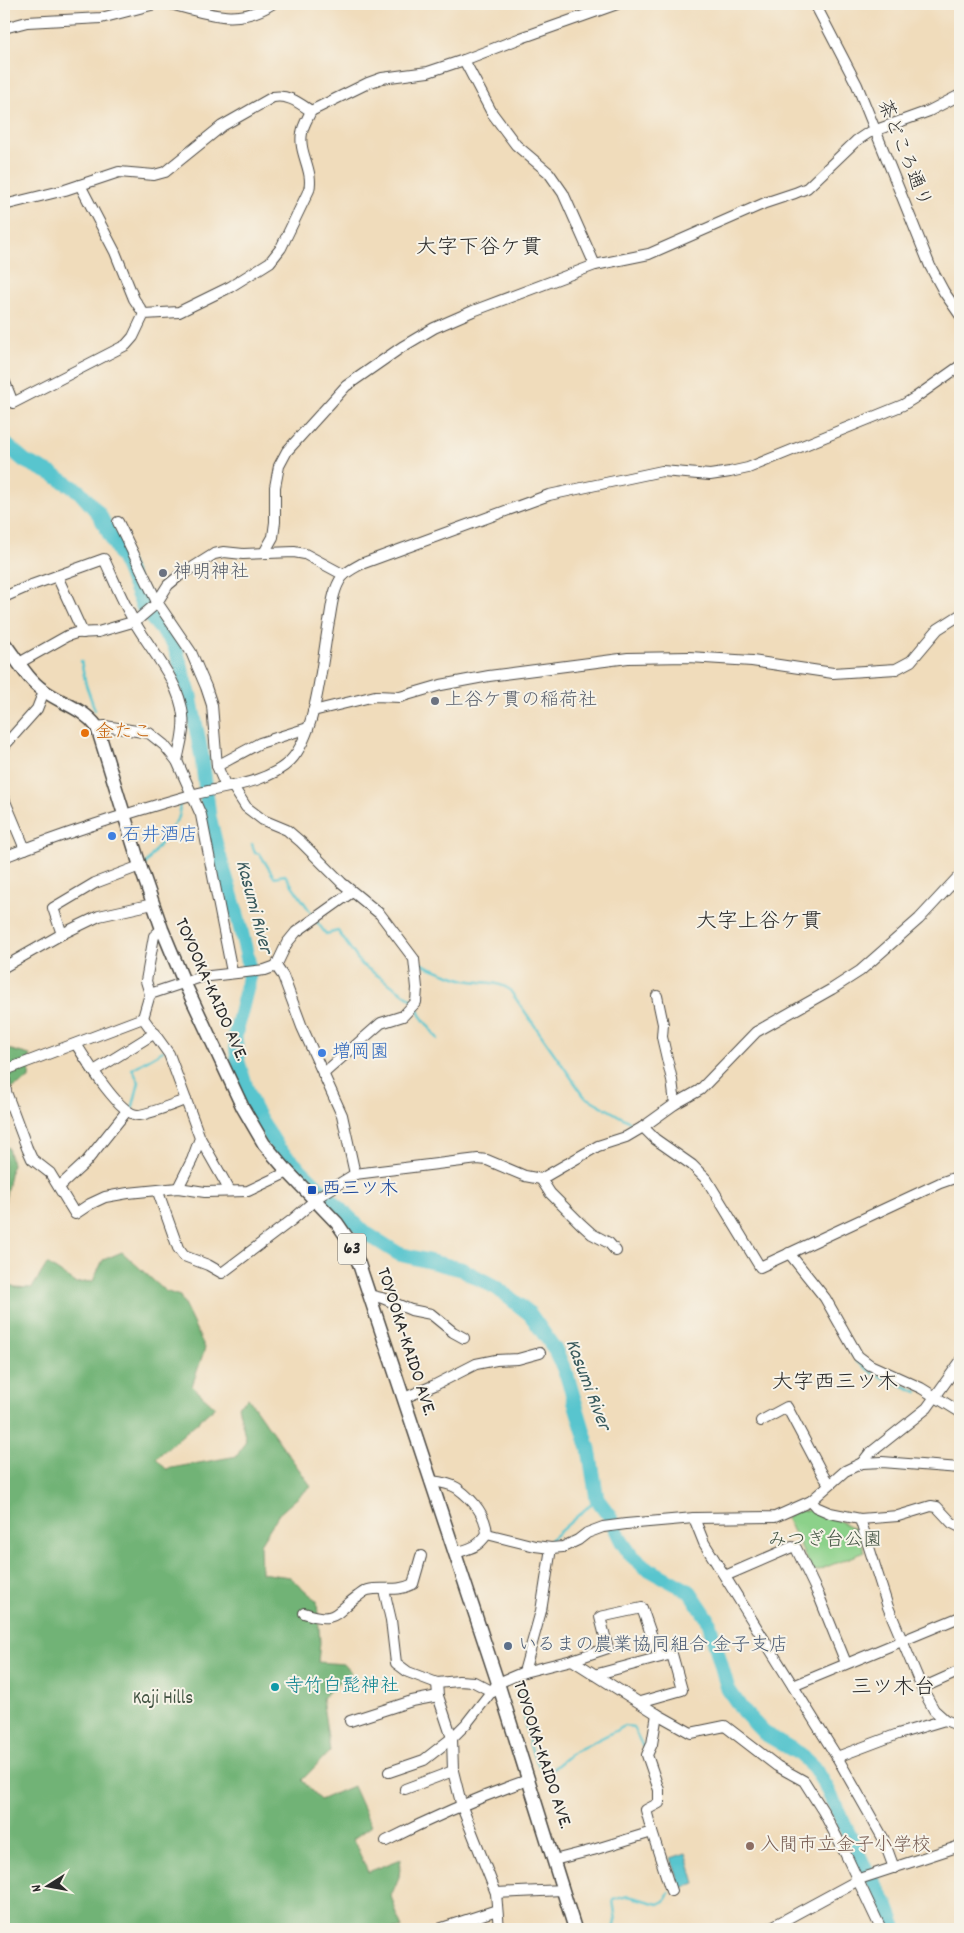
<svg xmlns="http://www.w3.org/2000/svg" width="964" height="1933" font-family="Dekko,'Klee One',sans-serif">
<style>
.green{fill:#8cd18a;stroke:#5c7e5a}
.forest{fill:#71b376;stroke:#4e6f50}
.water{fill:#58c5ce;stroke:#42787c}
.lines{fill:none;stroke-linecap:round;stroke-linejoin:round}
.stream{stroke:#58c5ce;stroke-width:2.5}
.river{stroke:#58c5ce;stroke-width:15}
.minor-casing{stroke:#494641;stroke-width:12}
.major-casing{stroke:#494641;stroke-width:15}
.minor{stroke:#fff;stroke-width:10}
.major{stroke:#fff;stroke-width:12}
.worship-dot{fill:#6b7280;stroke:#f7f3e8;stroke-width:2}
.food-dot{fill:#e8710a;stroke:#f7f3e8;stroke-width:2}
.shop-dot{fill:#3f7fe0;stroke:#f7f3e8;stroke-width:2}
.transit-dot{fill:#1a4fb4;stroke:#f7f3e8;stroke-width:2}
.service-dot{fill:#5c6f8a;stroke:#f7f3e8;stroke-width:2}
.culture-dot{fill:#0f9aa8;stroke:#f7f3e8;stroke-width:2}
.education-dot{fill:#8d6e63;stroke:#f7f3e8;stroke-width:2}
.labels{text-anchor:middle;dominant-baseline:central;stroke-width:4;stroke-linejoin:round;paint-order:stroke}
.shield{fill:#f7f3e8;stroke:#686764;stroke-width:1}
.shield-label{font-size:18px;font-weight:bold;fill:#2b2b2b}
.street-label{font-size:19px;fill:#2b2b2b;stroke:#f7f3e8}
.worship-label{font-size:19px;fill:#5b616d;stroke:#f7f3e8;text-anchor:start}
.food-label{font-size:19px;fill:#c56008;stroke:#f7f3e8;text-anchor:start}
.shop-label{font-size:19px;fill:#366cbe;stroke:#f7f3e8;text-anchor:start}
.transit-label{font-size:19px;fill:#164399;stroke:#f7f3e8;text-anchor:start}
.park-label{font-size:19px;fill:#435443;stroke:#f7f3e8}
.service-label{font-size:19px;fill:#4e5e75;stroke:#f7f3e8;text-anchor:start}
.culture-label{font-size:19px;fill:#0d838f;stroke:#f7f3e8;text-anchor:start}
.education-label{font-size:19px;fill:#785e54;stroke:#f7f3e8;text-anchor:start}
.water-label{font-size:20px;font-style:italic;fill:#38595c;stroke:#f7f3e8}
.quarter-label{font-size:21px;fill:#2b2b2b;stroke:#f7f3e8}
</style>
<rect width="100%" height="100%" fill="#f7f3e8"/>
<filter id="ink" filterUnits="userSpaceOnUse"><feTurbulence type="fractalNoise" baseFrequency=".02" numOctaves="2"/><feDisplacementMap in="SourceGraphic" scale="10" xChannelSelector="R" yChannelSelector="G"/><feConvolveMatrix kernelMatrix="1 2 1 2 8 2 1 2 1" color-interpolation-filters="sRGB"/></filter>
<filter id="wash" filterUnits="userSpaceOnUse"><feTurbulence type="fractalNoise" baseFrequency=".0096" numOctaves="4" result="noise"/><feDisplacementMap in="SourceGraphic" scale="20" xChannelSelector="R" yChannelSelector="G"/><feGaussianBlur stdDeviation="1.12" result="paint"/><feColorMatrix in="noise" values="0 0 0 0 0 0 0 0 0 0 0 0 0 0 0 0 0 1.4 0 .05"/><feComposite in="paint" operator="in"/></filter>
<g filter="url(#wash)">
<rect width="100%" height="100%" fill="#f0dcbb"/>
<path class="green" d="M818 1510 857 1530 865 1552 813 1572 786 1518 796 1511Z"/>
<g class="forest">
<path d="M4 1044 8 1049 30 1055 29 1079 4 1093Z"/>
<path d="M8 1147 12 1164 4 1205V1149Z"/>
<path d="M122 1252 165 1291 180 1296 205 1348 192 1386 215 1407 156 1458 166 1469 237 1456 246 1440 238 1406 248 1398 311 1486 279 1514 260 1544 261 1573 290 1577 317 1601 320 1642 318 1662 344 1664 351 1672 322 1698 330 1751 302 1780 320 1800 353 1786 371 1826 353 1839 368 1872 401 1859 399 1877 391 1896 402 1929H4V1282L15 1287 32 1288 47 1264 76 1283 93 1281 103 1260Z"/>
</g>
<path class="water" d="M686 1853 695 1883 681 1888 671 1858Z"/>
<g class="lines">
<g class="stream">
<path d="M81 661 86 685 95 710"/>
<path d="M252 844 255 853 260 854 274 877 285 875 314 917"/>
<path d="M145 865 179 817 180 805"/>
<path d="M317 922 326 934 338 931 361 964 413 1000"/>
<path d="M417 962C433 969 449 976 466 980 482 984 495 980 509 989L584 1096 637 1126"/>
<path d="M416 1005 420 1015 438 1039"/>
<path d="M132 1110 139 1082 132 1069 163 1051"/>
<path d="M842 1338 853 1356"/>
<path d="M856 1361 874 1374 918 1392"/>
<path d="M549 1544 550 1540 597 1499"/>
<path d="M521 1676C521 1698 526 1764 548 1773L572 1753 625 1726 633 1727 644 1749"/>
<path d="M614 1929 616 1921 613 1900 628 1896 659 1904 665 1901 669 1893"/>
</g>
<path class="river" d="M4 443 25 461 52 474 79 491 99 514 126 566 144 609 174 644 190 696 202 758 209 816 216 845 238 918 248 960 249 979 235 1036 238 1062 246 1087 254 1109 278 1148 364 1232 399 1254 461 1269 497 1288 530 1314 556 1351 567 1376 589 1449 597 1499 609 1515 622 1542 631 1555 645 1567 690 1592 708 1619 728 1689 743 1711 764 1733 800 1754 814 1767 827 1788 863 1864 886 1903 896 1929"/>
</g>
</g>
<g filter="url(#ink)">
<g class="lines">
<defs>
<g id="minor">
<path d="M170 4C208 13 236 27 272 4"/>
<path d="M815 4 857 85 930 266 944 292 960 315"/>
<path d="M4 28 27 22 101 18 155 4"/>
<path d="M464 60 492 113 516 145 549 173 563 193 595 265"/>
<path d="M80 185 115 252 134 299 144 314"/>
<path d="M4 205 65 190 119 172 154 175 165 172 222 126 273 97C288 94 299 103 311 111L368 83 382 78 428 72 464 60 521 38 617 4"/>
<path d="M4 380 13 403 126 345 133 337 144 314 179 312 230 287 270 262 281 248 309 190C314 170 298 153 302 133 303 125 308 118 311 111"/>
<path d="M118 522 157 602 191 652 206 687 212 705 217 766 226 787"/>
<path d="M264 553 273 537 275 522V487L279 466 287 451 346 386 402 347 434 328 473 311 595 265 649 254 765 203 795 193 807 188 856 141 868 133 929 111 960 95"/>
<path d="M57 576 83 633"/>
<path d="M4 597 29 586 104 559C114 580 122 601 134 621 151 651 179 680 183 715 185 730 180 746 177 761"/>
<path d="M19 663 67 636 76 633 98 632 136 621 156 604 168 585 179 576 214 554 224 552 243 554 294 552 305 554 344 575"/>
<path d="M313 711 375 696 400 697 441 685 489 676 628 658 689 657 752 661 833 673 896 669 911 661 938 629 960 615"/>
<path d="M97 727 105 726 149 733 164 745 177 761 201 815 232 972"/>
<path d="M4 750 5 745 37 709 44 691"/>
<path d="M217 766 260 743 308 728"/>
<path d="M232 785 246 807 263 820 287 830 301 842 342 883 380 914 414 959 417 988 416 1002 403 1016 381 1023 323 1074"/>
<path d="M4 799 25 849"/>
<path d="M4 857C65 833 128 813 191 795 222 787 267 784 290 761 318 732 322 656 330 616 332 603 334 588 342 577 347 571 354 568 361 564L549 495 662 471 710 475 730 472 748 468 903 405 916 397 960 366"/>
<path d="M62 934 53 908 95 883 140 866"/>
<path d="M276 966 283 976 302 1027 342 1115 355 1174"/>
<path d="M276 966 287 943 296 932 352 892"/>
<path d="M4 967 62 934 99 916 153 904"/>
<path d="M150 994 201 977 265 970 276 966"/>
<path d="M657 996 663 1024 662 1037 672 1080 675 1104"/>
<path d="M143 1018 169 1054 200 1138 192 1160 178 1188"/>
<path d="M143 1018 150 994 146 981 154 936 162 929"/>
<path d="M76 1044C86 1060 120 1115 138 1115 148 1115 175 1103 186 1100"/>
<path d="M4 1068 6 1092 27 1148 32 1159 50 1173 75 1214 90 1204 105 1197 128 1193 178 1188 205 1192 248 1191 288 1172"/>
<path d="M94 1071 155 1033"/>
<path d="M6 1073 8 1069 143 1018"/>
<path d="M643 1127 655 1139 692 1165 707 1180 760 1267 940 1183 960 1176"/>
<path d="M200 1138 230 1191"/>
<path d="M541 1179 550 1193 581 1224 592 1234 609 1243 616 1251"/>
<path d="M59 1187 86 1162 126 1112"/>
<path d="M158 1192 178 1248 184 1256 208 1265 222 1273 292 1220 321 1195 355 1174 478 1159 487 1160 525 1176 541 1179 598 1146 626 1137 643 1127 675 1104 700 1090 756 1032 832 989 860 971 919 919 960 875"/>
<path d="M789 1253 825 1298 858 1356 870 1365 921 1388 960 1412"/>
<path d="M369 1295 382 1298 411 1310 431 1314 453 1332 464 1338"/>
<path d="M404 1398 435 1385 476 1364 496 1360 518 1359 540 1353"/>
<path d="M761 1421 787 1407 823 1475 829 1484"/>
<path d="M862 1463 869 1454 927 1408 960 1362"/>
<path d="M430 1481C439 1482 449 1483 457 1488 472 1499 486 1515 487 1534 477 1548 471 1548 455 1553"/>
<path d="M811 1501 816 1507 830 1513 860 1519 898 1516 931 1506 937 1507 952 1523 960 1527"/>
<path d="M694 1518 704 1543 837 1757 883 1838 894 1868"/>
<path d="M860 1519 888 1607 922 1688 934 1710 945 1720 960 1726"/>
<path d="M487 1534 535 1546 551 1548 563 1547 578 1540 587 1533 603 1527 626 1524 694 1518 775 1517 811 1501 845 1471 862 1463 882 1462 960 1468"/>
<path d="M725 1576 792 1547 796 1548 819 1596 846 1663"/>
<path d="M384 1590 391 1620 396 1663 408 1672 437 1683 459 1681 474 1682 493 1692"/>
<path d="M304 1613C337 1624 334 1613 358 1596 361 1594 364 1591 368 1590 384 1586 395 1593 413 1584L421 1556"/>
<path d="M572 1660 608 1648 600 1617 642 1608 659 1657"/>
<path d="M524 1672 541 1611 551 1548"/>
<path d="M594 1675 672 1654 682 1690 640 1702"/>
<path d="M437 1683 438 1696 452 1738 453 1771 462 1807 496 1893 499 1929"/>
<path d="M793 1686 960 1617"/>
<path d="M922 1688 960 1671"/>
<path d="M657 1714 652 1744 647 1755 659 1790V1803L646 1810 652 1832 671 1891"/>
<path d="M350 1721 412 1701 438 1696"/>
<path d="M837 1757 898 1734 945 1720"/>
<path d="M389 1772 424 1760 452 1738 466 1724 498 1683 524 1672 572 1660 657 1714 691 1733 725 1726 777 1766 804 1781 823 1811 846 1855 881 1929"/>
<path d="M405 1789 453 1771"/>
<path d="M386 1841C431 1818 479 1797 528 1780"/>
<path d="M554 1860 593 1850 652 1832"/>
<path d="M496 1893 563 1890"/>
<path d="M439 1929 497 1910"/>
<path d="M768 1929 862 1878 960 1846"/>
</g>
<path id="major" d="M4 643C16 658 27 679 43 690 62 704 83 708 97 727L140 866 162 929 184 982 243 1108 264 1144 288 1172 337 1223 348 1239 359 1264 498 1683 575 1929"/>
</defs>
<use href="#minor" class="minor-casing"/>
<use href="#major" class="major-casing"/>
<use href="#minor" class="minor"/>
<use href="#major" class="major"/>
</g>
</g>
<g class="worship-dot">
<circle cx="163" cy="573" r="5"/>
<circle cx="435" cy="701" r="5"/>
</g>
<circle class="food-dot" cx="85" cy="733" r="5"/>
<g class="shop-dot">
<circle cx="112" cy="836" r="5"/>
<circle cx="322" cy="1053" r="5"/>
</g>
<rect class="transit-dot" x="307" y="1185" width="10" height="10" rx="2.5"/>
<circle class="service-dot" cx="508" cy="1646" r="5"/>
<circle class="culture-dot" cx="275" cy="1687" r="5"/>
<circle class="education-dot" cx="750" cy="1846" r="5"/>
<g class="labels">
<rect class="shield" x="338" y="1233.5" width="28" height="31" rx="4"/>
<g class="shield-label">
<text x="352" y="1249">63</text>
</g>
<g class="street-label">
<text transform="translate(903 154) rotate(68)">茶どころ通り</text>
<text transform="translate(210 990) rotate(66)">TOYOOKA-KAIDO AVE.</text>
<text transform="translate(405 1342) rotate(72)">TOYOOKA-KAIDO AVE.</text>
<text transform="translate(541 1755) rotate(72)">TOYOOKA-KAIDO AVE.</text>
</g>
<g class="worship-label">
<text x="173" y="573">神明神社</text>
<text x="445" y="701">上谷ケ貫の稲荷社</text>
</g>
<g class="food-label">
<text x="95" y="733">金たこ</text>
</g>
<g class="shop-label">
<text x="122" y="836">石井酒店</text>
<text x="332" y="1053">増岡園</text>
</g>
<g class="transit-label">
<text x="322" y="1190">西三ツ木</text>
</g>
<g class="park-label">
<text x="825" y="1541">みつぎ台公園</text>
<text x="163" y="1699">Kaji Hills</text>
</g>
<g class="service-label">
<text x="518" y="1646">いるまの農業協同組合 金子支店</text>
</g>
<g class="culture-label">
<text x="285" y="1687">寺竹白髭神社</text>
</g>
<g class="education-label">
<text x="760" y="1846">入間市立金子小学校</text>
</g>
<g class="water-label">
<text transform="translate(253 907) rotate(75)">Kasumi River</text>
<text transform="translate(587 1385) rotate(69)">Kasumi River</text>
</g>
<g class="quarter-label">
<text x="479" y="249">大字下谷ケ貫</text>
<text x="759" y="923">大字上谷ケ貫</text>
<text x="835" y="1384">大字西三ツ木</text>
<text x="893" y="1689">三ツ木台</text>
</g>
</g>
<rect width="964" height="1933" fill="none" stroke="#f7f3e8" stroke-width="20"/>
<g transform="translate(48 1886) rotate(259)" stroke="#f7f3e8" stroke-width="4" paint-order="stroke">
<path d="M0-4L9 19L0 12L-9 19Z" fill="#2b2b2b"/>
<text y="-8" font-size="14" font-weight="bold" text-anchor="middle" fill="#2b2b2b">N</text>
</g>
</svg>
